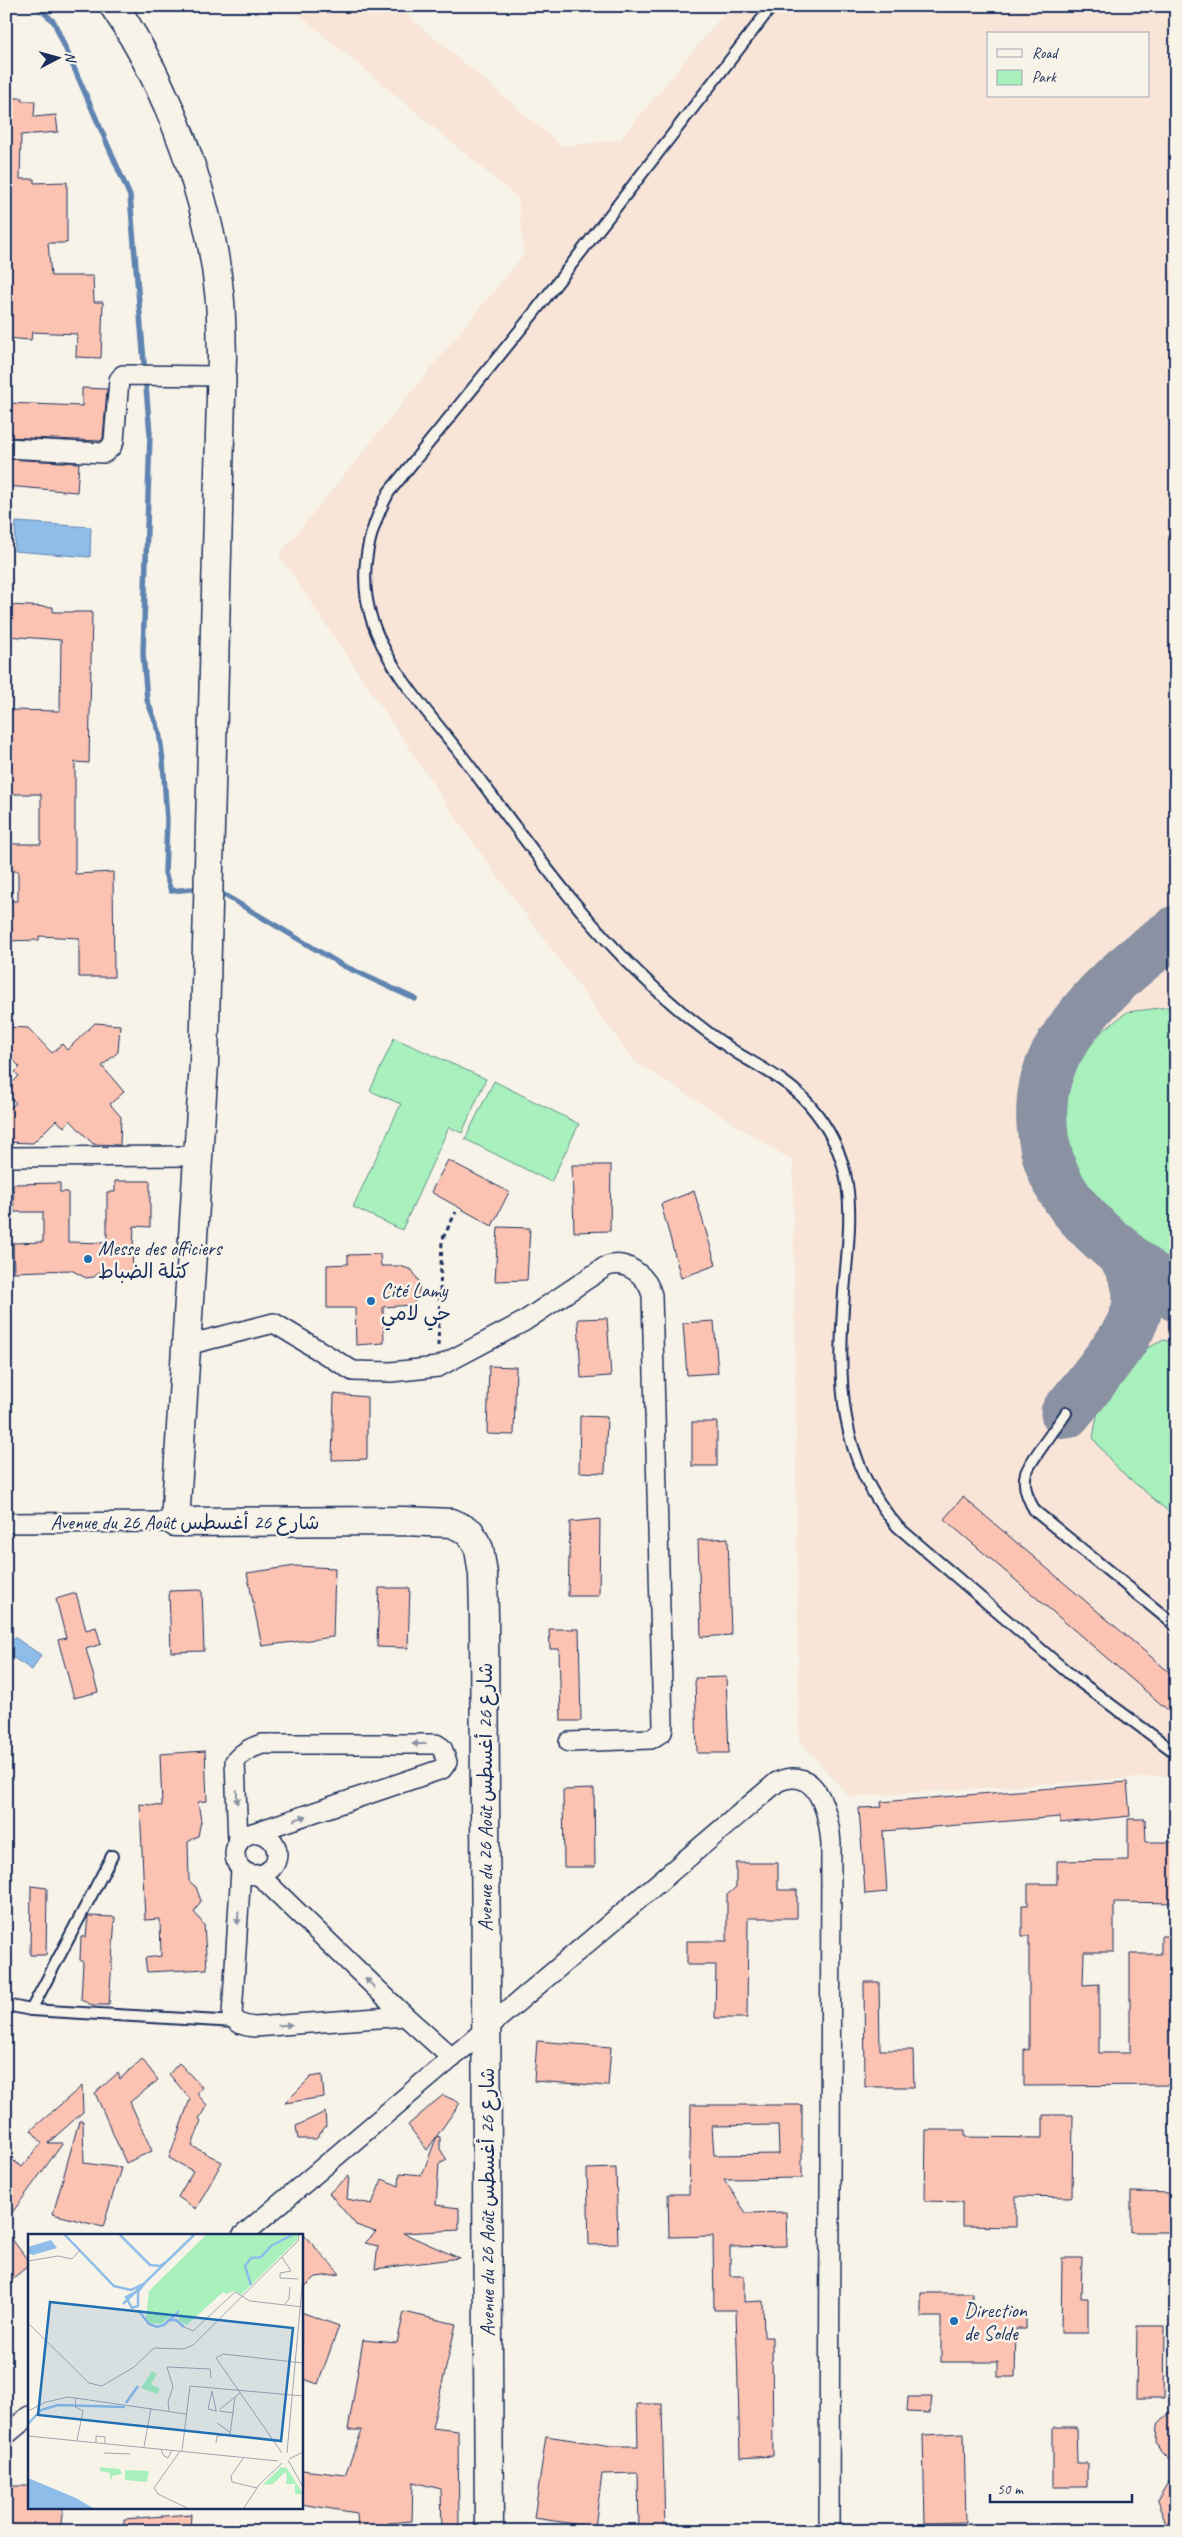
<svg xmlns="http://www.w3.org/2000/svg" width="1182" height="2537" font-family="Caveat,'Playpen Sans Arabic',sans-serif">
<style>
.built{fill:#f8e5d8;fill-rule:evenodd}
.green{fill:#a8f0bc;stroke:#62908d}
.water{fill:#8fbde9;stroke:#6184b1}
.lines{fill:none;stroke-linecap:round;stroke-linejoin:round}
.stream{stroke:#6184b1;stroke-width:5.5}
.taxiway{stroke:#8991a3;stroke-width:51}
.building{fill:#fcc3b2;stroke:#1b2f5e;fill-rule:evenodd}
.lane-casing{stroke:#1b2f5e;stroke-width:14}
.street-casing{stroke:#1b2f5e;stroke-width:22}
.secondary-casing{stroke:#1b2f5e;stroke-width:31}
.path{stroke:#1b2f5e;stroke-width:3;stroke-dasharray:5 4;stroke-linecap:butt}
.lane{stroke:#f7f3e8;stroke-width:10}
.street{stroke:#f7f3e8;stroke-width:19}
.secondary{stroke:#f7f3e8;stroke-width:28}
.oneway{fill:#8991a3}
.poi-dot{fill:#1f6fb2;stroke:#f7f3e8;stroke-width:2}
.labels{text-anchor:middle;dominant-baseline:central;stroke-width:5;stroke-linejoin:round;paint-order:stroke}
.poi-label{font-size:20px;fill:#1b2f5e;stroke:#f7f3e8;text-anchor:start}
.street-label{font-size:20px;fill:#1b2f5e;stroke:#f7f3e8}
.inset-river{fill:none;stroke:#8fbde9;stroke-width:2.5}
.inset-road{fill:none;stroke:#9fa5b1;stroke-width:1}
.view{fill:#1f6fb2;fill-opacity:0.15;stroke:#1f6fb2;stroke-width:2.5}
.inset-edge{fill:none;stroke:#1b2f5e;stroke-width:2.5}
</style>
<rect width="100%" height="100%" fill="#f7f3e8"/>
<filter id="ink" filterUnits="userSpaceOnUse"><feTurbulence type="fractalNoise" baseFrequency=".02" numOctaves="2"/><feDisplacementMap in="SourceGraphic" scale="10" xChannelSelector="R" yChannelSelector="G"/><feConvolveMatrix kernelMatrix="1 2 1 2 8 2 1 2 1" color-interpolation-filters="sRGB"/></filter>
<g filter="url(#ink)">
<path class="built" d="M289 6H397L562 146 620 140 730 6H1176V1775L849 1797 799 1739 793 1161 634 1061 471 840 279 555 524 254 518 198ZM988 34H1148V96H988Z"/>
<g class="green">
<path d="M1176 1006V1272L1117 1224 1074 1171 1056 1115 1076 1052 1127 1012Z"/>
<path d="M394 1038 486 1079 462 1133 449 1127 402 1230 353 1207 401 1104 370 1091Z"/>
<path d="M494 1081 579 1124 551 1182 465 1139Z"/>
<path d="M1164 1340 1176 1344V1518L1116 1467 1093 1438 1100 1399 1129 1357Z"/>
</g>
<g class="water">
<path d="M16 522 91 527 90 557 14 551Z"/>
<path d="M14 1637 41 1655 32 1670 6 1653Z"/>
</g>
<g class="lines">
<g class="stream">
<path d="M37 6 54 22 130 196 150 434 143 654 147 700 159 731 163 761 167 820 165 873 171 891 191 889"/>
<path d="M221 893 342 965 415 999"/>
</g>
<g class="taxiway">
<path d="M1176 931C1132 962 1090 998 1061 1045 1030 1095 1038 1161 1073 1206 1101 1241 1141 1268 1176 1296"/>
<path d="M1066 1413C1080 1396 1094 1379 1107 1361 1139 1321 1152 1293 1118 1248"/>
</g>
</g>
<g class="building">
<path d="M6 98H22V101H35L34 117 56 115 58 132 21 135 20 179H34V183L67 182V243H48L51 276H93L94 302H103L101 358 76 357 77 334 32 332 31 340 6 338Z"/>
<path d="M82 388 107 389 103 438 101 441 6 437V403L82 406Z"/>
<path d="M6 459 79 463 77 492 6 486Z"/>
<path d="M6 605 53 607V612H92L89 763 75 762V874L113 872 114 977H79V938L39 936V940L6 941V901H18V871H6V844H41V794H6V710L60 711 61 640 6 636Z"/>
<path d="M95 1023 120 1025 118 1052 102 1066 124 1092 110 1104 121 1117 120 1145 93 1144 70 1120 64 1127 56 1120 33 1143 6 1142V1112L16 1103 6 1093V1089L19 1076 15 1072 20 1067 6 1053V1027L28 1028 52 1053 62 1044 67 1050Z"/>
<path d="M448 1160 509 1192 492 1226 431 1192Z"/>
<path d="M572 1165H611L610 1231 574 1232Z"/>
<path d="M115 1181H150V1227L134 1226 132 1273 100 1272 94 1277 86 1278 71 1270 14 1272 13 1243 43 1242V1212H14L13 1184 60 1183V1192H68V1242L107 1243V1192H115Z"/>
<path d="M694 1191 716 1265 681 1278 661 1204Z"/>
<path d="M498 1227 530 1228 527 1280 495 1281Z"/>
<path d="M380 1254 381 1266H400L412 1270 420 1283 418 1297 412 1305 383 1307 384 1343 356 1345 355 1308H327V1265L348 1264V1255Z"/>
<path d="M607 1318 611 1376 581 1378 578 1319Z"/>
<path d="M714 1321 718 1373 687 1375 683 1323Z"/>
<path d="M489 1366 516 1367 514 1435 487 1434Z"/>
<path d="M334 1394 367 1397V1459L332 1460Z"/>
<path d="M580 1416 607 1417 605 1473 579 1472Z"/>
<rect x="692" y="1422" width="25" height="44"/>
<path d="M963 1497 1176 1678V1717L944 1519Z"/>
<path d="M600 1519 599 1596H568L570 1522Z"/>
<path d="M728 1538 731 1635 701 1637 698 1540Z"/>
<path d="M295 1566 335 1568 333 1637 262 1646 247 1573Z"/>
<path d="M379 1588H410L408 1648 377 1647Z"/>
<path d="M202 1590 204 1651 171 1652 169 1591Z"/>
<path d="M76 1593 86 1630 96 1627 101 1644 86 1649 98 1692 74 1698 58 1640 66 1638 56 1599Z"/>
<path d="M549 1629H579L581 1721H561L559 1649H550Z"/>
<path d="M726 1677 729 1753H697L695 1678Z"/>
<path d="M205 1751 207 1801 198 1802 201 1821 198 1836 188 1842 189 1881 196 1887 201 1901 194 1912 204 1925 207 1969 147 1972 145 1958 161 1956 160 1919 145 1920 140 1804 162 1806 160 1754Z"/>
<path d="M1127 1782 1130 1816 1060 1823V1817L883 1831 887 1892 865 1894 859 1808 882 1807 881 1802Z"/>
<path d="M594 1789 595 1867H564L563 1790Z"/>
<path d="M1128 1819H1145L1146 1842H1176V1903L1114 1902V1952H1084L1083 1985 1099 1984V2053H1130V1954H1161V1936H1176V2085L1024 2086V2049L1029 2050V1936H1022V1905H1028V1884H1057V1861L1128 1860Z"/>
<path d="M736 1863H778V1890H797V1918H748L747 2018H715L716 1965H687V1941H727V1895L736 1887Z"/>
<path d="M31 1886 47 1888 46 1955H30Z"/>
<path d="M88 1916 115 1917 109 2005H92L81 2000 83 1962 80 1960 81 1937H86Z"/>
<path d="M864 1982H879L880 2050H913L914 2087H865Z"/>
<path d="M537 2041 611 2047 608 2086 534 2081Z"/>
<path d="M142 2059 158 2080 130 2102 152 2151 126 2163 95 2093 118 2073 120 2079Z"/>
<path d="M179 2063 202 2087 197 2094 207 2105 199 2119 201 2121 192 2146 222 2162 196 2209 178 2197 193 2171 169 2158 190 2099 169 2074Z"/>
<path d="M322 2075 324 2097 285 2103 311 2077Z"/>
<path d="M82 2086 83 2112 48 2143H63L6 2221V2155L22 2167 42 2143 31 2130Z"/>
<path d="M443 2095 460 2103 427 2150 408 2125Z"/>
<path d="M691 2105H802V2178L724 2179 746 2213 786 2212 787 2246 730 2247V2276H744V2302L763 2301 764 2337H772L773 2456 740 2458 736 2310H714L713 2236 669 2237 668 2194H689ZM778 2125 779 2154 714 2155 712 2126Z"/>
<path d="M325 2112 326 2126 316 2139H298L296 2126Z"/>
<path d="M1043 2115H1073L1072 2197 1016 2196V2227L962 2226V2202L925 2201 926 2130H965V2137L1043 2138Z"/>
<path d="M79 2121H83L84 2163 121 2168 103 2227 53 2214Z"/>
<path d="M437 2136 440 2137V2149L447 2160 439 2164 436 2205 459 2208V2230L403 2233 459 2258 375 2269 378 2246 365 2243 376 2232 356 2225 329 2193 349 2176 347 2199 372 2204 382 2179 399 2186 400 2173 422 2175Z"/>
<path d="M616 2168 618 2244 589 2245 587 2169Z"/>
<path d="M1131 2192 1176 2193V2232H1131Z"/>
<path d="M6 2231 29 2262V2265L6 2284Z"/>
<path d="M301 2232 340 2274 316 2277 301 2290Z"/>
<path d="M1062 2258H1082L1081 2298H1088V2333H1061Z"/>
<path d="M921 2293H972V2310L1026 2312V2329H1016L1015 2377H998V2362H941V2317H921Z"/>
<path d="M301 2312 339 2326 318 2384 301 2378Z"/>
<path d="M404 2312 456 2324 432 2428 458 2431 459 2531H442L441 2489 413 2482 412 2521 388 2523V2531H358L357 2513 301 2504V2470L345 2475 362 2430H348L363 2340 397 2343Z"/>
<path d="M1137 2326H1165L1164 2398H1136Z"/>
<path d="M908 2397H932L930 2413 907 2412Z"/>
<path d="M637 2404H662L665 2531H639L638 2473 602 2474 595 2527 534 2518 546 2436 612 2446H638Z"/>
<path d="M1176 2406V2467L1161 2452 1156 2443 1157 2426Z"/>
<path d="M1053 2427H1076L1077 2463H1087V2487H1053Z"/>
<path d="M964 2433 966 2522 925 2523 923 2435Z"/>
<path d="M1176 2469V2531H1169L1157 2501Z"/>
<path d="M6 2486H29V2508H63L60 2531H6Z"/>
<path d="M191 2514 190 2531H124V2519Z"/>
</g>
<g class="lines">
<defs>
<g id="lane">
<path d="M772 6 533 314 389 492C368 531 358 574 371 617 386 668 431 716 463 757 524 838 583 924 659 992 683 1014 710 1035 737 1053 763 1069 787 1080 808 1103 861 1163 850 1220 844 1292 838 1380 837 1458 898 1527L1072 1676 1176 1753"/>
<path d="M1066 1413C1057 1427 1031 1459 1026 1473 1022 1486 1029 1501 1035 1511L1176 1626"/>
<path d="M6 2005 31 2010 236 2022"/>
<path d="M31 2010 112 1856"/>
</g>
<g id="street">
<path d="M6 448 104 453 111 447 114 441 119 380 123 375 221 376"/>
<path d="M6 1157 199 1156"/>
<path d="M187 1345 274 1323 353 1371 391 1372 438 1367 523 1322 605 1267C626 1258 647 1276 652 1295L663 1726 662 1732 651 1739 569 1742"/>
<path d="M6 1523 175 1522"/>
<circle cx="256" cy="1854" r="21"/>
<path d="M238 1843 235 1761C243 1752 250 1748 262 1744H436L442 1748 447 1762 442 1769 253 1833"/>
<path d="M241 1869 232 2015C237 2025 246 2026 255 2027L405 2016"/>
<path d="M259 1875 405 2016 452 2058"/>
<path d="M242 2236 777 1782C818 1763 829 1815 831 1844L829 2531"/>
<path d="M6 2435 29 2416"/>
</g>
<path id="secondary" d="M114 6C167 84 210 199 219 292 222 313 221 335 222 356L204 1063 175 1522 404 1521 452 1523 470 1532 479 1549 483 1574 484 1616 489 2531"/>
</defs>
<use href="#lane" class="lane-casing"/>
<use href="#street" class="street-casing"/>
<use href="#secondary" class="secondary-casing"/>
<path class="path" d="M438 1346 442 1240 456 1212"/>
<use href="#lane" class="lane"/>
<use href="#street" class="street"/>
<use href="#secondary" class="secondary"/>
</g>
<defs><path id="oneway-solid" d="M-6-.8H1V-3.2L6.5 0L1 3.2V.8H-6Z" transform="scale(1.25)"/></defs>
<g class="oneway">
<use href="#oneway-solid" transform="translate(419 1744) rotate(180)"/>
<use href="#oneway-solid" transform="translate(237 1797) rotate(88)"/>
<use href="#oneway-solid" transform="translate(300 1818) rotate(-19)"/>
<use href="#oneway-solid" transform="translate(238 1918) rotate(94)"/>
<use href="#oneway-solid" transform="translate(370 1983) rotate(-136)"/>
<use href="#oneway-solid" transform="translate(285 2025) rotate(-4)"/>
</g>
</g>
<g class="poi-dot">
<circle cx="88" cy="1259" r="5"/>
<circle cx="371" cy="1301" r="5"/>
<circle cx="954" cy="2321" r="5"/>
</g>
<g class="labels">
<g class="poi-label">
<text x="98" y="1248">Messe des officiers<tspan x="98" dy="23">كتلة الضباط</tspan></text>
<text x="381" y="1290">Cité Lamy<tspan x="381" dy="23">حي لامي</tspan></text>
<text x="964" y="2310">Direction<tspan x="964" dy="23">de Solde</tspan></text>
</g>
<g class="street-label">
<text x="185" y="1522">Avenue du 26 Août شارع 26 أغسطس</text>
<text transform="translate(485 1797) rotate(-90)">Avenue du 26 Août شارع 26 أغسطس</text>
<text transform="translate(487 2202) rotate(-90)">Avenue du 26 Août شارع 26 أغسطس</text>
</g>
</g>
<g transform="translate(28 2234)">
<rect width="275" height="275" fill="#f7f3e8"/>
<path d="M178 1H270L269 6 213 61 206 57 198 60 195 58 159 91 151 87 150 76 133 90 122 89 118 84 121 57ZM124 137 129 140 123 150 132 155 129 160 113 154ZM72 233 92 235 94 240 84 242 82 248V239L72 237ZM253 233 259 234 275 260H267V250L266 247V250H258L259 241 257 238 245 250 235 251ZM97 236 121 237 119 248 97 246Z" fill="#a8f0bc"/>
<path d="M23 6 29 14 5 21 0 19V13ZM0 244 48 264 65 274H0Z" fill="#8fbde9"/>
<path class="inset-river" d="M37 1 86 52 103 56 116 50 110 58V72L104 74 98 63 108 58M92 1 122 31 132 32 138 28M223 51 217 32 223 24 233 23 243 12 264 1M95 70 166 1M110 76 121 90 129 93 136 91 151 77M142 86H148L156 93M98 169 110 152M0 190 13 176 30 171 97 173"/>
<path class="inset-road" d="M254 23 263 37 252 39V44L270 45M0 27 30 22 44 25 52 16M256 71 261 65 262 53M0 89 61 149 74 152 106 133 126 114 156 115 165 111 270 7 271 1M156 93 165 97 207 58 222 67 275 73M184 157 180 175 189 177M184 157 188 176M48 164 47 173 55 177 49 206M192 175 212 159M0 177 18 168 40 163 158 180M141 177 140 168 145 153 139 133 182 135 183 144M191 177 206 179M189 189 203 199M0 202 250 227M68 208V202L77 203V209M188 209 189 202 202 201 207 163M116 213 123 174M133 215 135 221 140 224 144 216M152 217 126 254 130 260 159 274M154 217 162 152 275 162M76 219 102 220M254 219 188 124 195 120 275 129M259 219 275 42M216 223 203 242 204 248 229 254M261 225 275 218M260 226 275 253M216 274 231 251 254 229"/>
<path class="view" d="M22 68 265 94 253 207 10 181Z"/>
<rect width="275" height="275" class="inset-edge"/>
</g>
<rect width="1182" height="2537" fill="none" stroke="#f7f3e8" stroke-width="25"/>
<rect x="12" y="12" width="1157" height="2512" fill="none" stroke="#1b2f5e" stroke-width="2" filter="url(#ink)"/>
<rect x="987" y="32" width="162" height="65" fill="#f7f3e8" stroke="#9fa5b1"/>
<rect x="997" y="49" width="25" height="8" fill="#f7f3e8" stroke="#9fa5b1"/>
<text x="1032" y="58" font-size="15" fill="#1b2f5e">Road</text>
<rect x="997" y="70" width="25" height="15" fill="#a8f0bc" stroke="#9fa5b1"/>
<text x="1032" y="82" font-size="15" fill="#1b2f5e">Park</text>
<g transform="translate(58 58) rotate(84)" stroke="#f7f3e8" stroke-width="4" paint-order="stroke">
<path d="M0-4L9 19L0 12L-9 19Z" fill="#1b2f5e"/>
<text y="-8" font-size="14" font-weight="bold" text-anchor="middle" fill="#1b2f5e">N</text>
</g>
<path d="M990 2494v8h142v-8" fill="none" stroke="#1b2f5e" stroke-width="2.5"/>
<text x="997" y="2494" font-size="15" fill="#1b2f5e" stroke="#f7f3e8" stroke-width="4" paint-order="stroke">50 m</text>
</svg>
